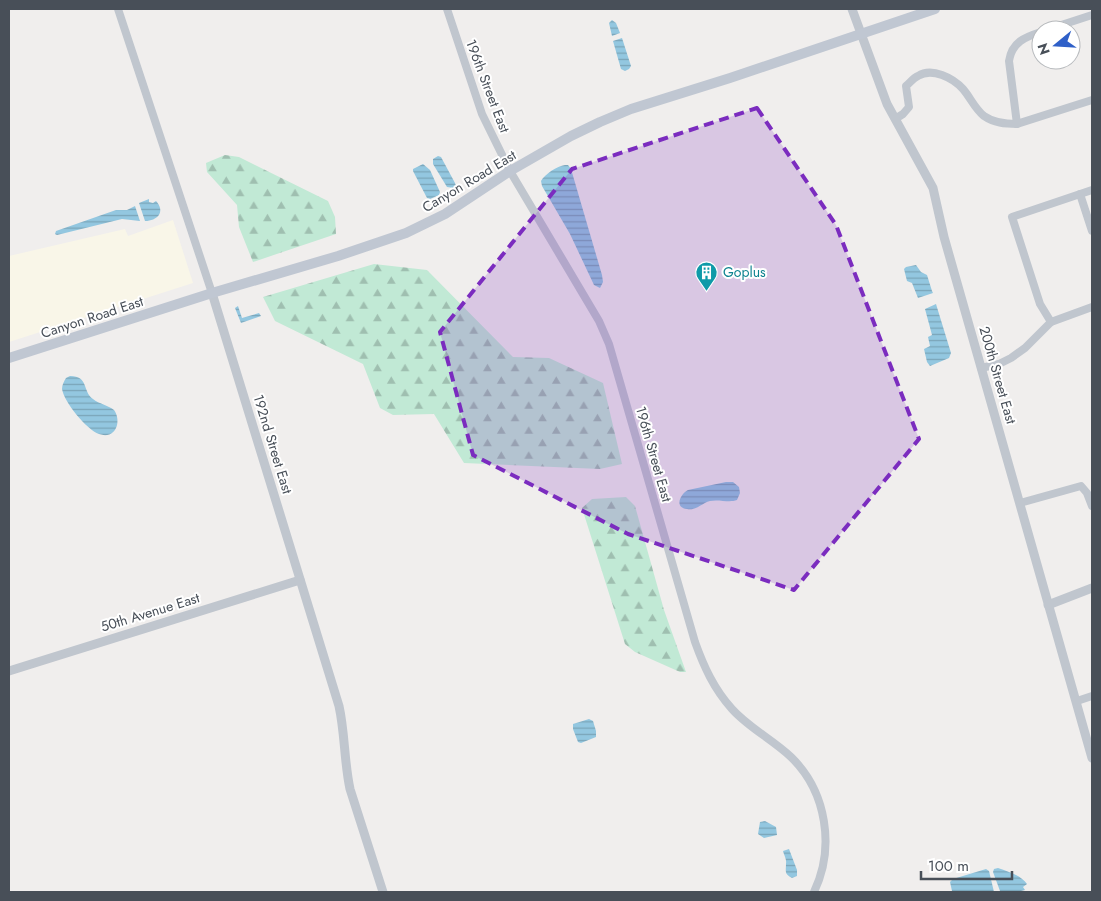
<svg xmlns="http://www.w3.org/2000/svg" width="1101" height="901" font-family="Jost,sans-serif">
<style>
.commercial{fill:#f9f6e8}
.forest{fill:url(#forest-firs)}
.water{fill:url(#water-rules)}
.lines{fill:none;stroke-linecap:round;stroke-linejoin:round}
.minor{stroke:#c0c6ce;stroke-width:8}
.tertiary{stroke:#c0c6ce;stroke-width:9}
.secondary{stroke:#c0c7d2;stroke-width:10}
.marked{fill:#7b2cbf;fill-opacity:0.2;stroke:#7b2cbf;stroke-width:4;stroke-dasharray:10 6;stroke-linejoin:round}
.labels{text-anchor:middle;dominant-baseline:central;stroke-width:4;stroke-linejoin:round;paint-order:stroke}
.street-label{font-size:14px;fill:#484f58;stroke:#fff}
.culture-label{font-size:14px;fill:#0d838f;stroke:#fff;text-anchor:start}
</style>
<defs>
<pattern id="forest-firs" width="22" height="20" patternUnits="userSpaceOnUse" patternTransform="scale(1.25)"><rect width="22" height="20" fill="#c1e9d5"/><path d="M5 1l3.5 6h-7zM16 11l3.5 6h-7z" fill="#9fbfb0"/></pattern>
<pattern id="water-rules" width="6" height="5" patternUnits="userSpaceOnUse" patternTransform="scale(1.25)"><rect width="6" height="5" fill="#93c7e0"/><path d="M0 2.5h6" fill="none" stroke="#7aa4b8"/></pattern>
</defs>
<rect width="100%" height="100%" fill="#f0eeed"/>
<path class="commercial" d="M173 220 193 283 9 342V256L125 229 128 236Z"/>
<g class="forest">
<path d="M225 155 239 157 328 201 335 217 336 234 253 262 239 227 237 205 207 172 206 163Z"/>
<path d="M374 264 427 270 513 357 549 358 603 383 622 464 600 469 464 463 434 414 393 415 380 408 363 364 275 321 263 297Z"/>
<path d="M626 497 635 506 664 610 686 672H680L635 652 625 644 582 508 592 499Z"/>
</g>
<g class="water">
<path d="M612 20 616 23 620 33 612 36 609 23Z"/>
<path d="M622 38 631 66 629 69 625 71 621 69 613 41Z"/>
<path d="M438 156 441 157 455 183 456 186 454 188 447 187 433 164V159Z"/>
<path d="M423 164 430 170 440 192 439 195 430 199 427 198 413 171V169Z"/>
<path d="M565 165H568L571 169 602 275 603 282 600 288 594 285 570 234 542 186 541 181C545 174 557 166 565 165Z"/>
<path d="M149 199V202L153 203 156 201C166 212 157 221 145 221L139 203Z"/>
<path d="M135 206 140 221 122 219 57 235 55 234 56 231 116 210H127Z"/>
<path d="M916 265 921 272 927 275 932 291 933 293 918 298 912 283 907 281 904 269 906 267Z"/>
<path d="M936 304 951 353 949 358 930 366 927 362 924 349 930 346 928 337 932 335 925 309Z"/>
<path d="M238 306 242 318 259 313 261 316 241 323 235 308Z"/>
<path d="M70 376C89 376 82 391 93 399 99 404 108 405 114 410 122 421 116 440 99 434 87 430 64 402 62 389 62 385 64 381 66 378Z"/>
<path d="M726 482H733L739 487 740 493 737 500C729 503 719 499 710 501 702 503 696 511 687 509 674 508 680 494 688 490Z"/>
<path d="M589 719 593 721 596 731V737L581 743 578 742 573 729V724Z"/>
<path d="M765 821 776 827 777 835 764 838 758 834 760 822Z"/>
<path d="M789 849 797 870V876L792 878C784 874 786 871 786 864 787 860 784 855 783 851Z"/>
<path d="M998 868C1009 872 1021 875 1027 884L1023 887 1025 890 1017 892 1000 891 993 872 994 869Z"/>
<path d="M986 869 989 871 994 892 952 891 950 882 953 879Z"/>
</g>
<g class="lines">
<g class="minor">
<path d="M118 9 212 293"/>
<path d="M447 9 482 114 510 171 599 321 609 344 695 642C704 667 714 689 732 709 749 728 772 739 791 757 827 792 835 848 814 892"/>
<path d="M1046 30 1092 15"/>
<path d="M895 119 903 114 909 107 906 86C910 83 913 78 918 76 932 67 953 78 963 89 970 97 975 109 984 116 994 123 1005 124 1017 124L1092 100"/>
<path d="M1017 124 1009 61C1012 42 1025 37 1041 32"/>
<path d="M1080 194 1092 231"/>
<path d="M1051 322 1040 304 1012 217 1092 190"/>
<path d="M981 368 999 364 1011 358 1025 348 1051 322 1092 307"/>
<path d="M1020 503 1081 486 1087 493 1092 506"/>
<path d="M1077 701 1092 696"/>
</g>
<g class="tertiary">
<path d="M852 9 887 104 933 188 944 237 1092 758"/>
<path d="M212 293 339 706C345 733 344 761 350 789L383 892"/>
<path d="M1048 605 1092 588"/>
<path d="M9 671 300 580"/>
</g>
<path class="secondary" d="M9 358 212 293 338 256 406 233 445 214 510 171 571 136 600 122 631 109 730 78 935 9"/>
</g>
<path class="marked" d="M757 108 836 225 919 439 794 590 628 534 473 455 440 332 572 169Z"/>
<defs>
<symbol id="building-pin" viewBox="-11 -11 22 30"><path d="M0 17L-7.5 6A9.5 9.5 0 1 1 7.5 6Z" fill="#0f9aa8" stroke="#fff"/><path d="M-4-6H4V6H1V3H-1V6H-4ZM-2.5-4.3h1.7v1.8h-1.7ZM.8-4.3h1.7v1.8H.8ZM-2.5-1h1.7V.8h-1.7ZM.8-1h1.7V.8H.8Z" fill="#fff"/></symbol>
</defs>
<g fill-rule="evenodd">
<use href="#building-pin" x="694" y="260" width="25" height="34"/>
</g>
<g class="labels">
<g class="street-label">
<text transform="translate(488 86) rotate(69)">196th Street East</text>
<text transform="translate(469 181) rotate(-31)">Canyon Road East</text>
<text transform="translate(92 317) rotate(-18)">Canyon Road East</text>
<text transform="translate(998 375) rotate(74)">200th Street East</text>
<text transform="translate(273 444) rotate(73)">192nd Street East</text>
<text transform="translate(654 454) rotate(74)">196th Street East</text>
<text transform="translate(150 612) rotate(-17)">50th Avenue East</text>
</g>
<g class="culture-label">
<text x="723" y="272">Goplus</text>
</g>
</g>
<rect width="1101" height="901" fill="none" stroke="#484f58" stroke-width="20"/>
<g transform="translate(1056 45) rotate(252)"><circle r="24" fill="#ffffff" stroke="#b6b9bc"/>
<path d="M0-4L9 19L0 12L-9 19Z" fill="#2f60c8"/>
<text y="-8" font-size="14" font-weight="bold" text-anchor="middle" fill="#484f58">N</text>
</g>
<path d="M921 871v8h91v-8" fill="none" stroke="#484f58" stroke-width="2.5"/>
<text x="928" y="871" font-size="15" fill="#484f58" stroke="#ffffff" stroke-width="4" paint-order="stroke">100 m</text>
</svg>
